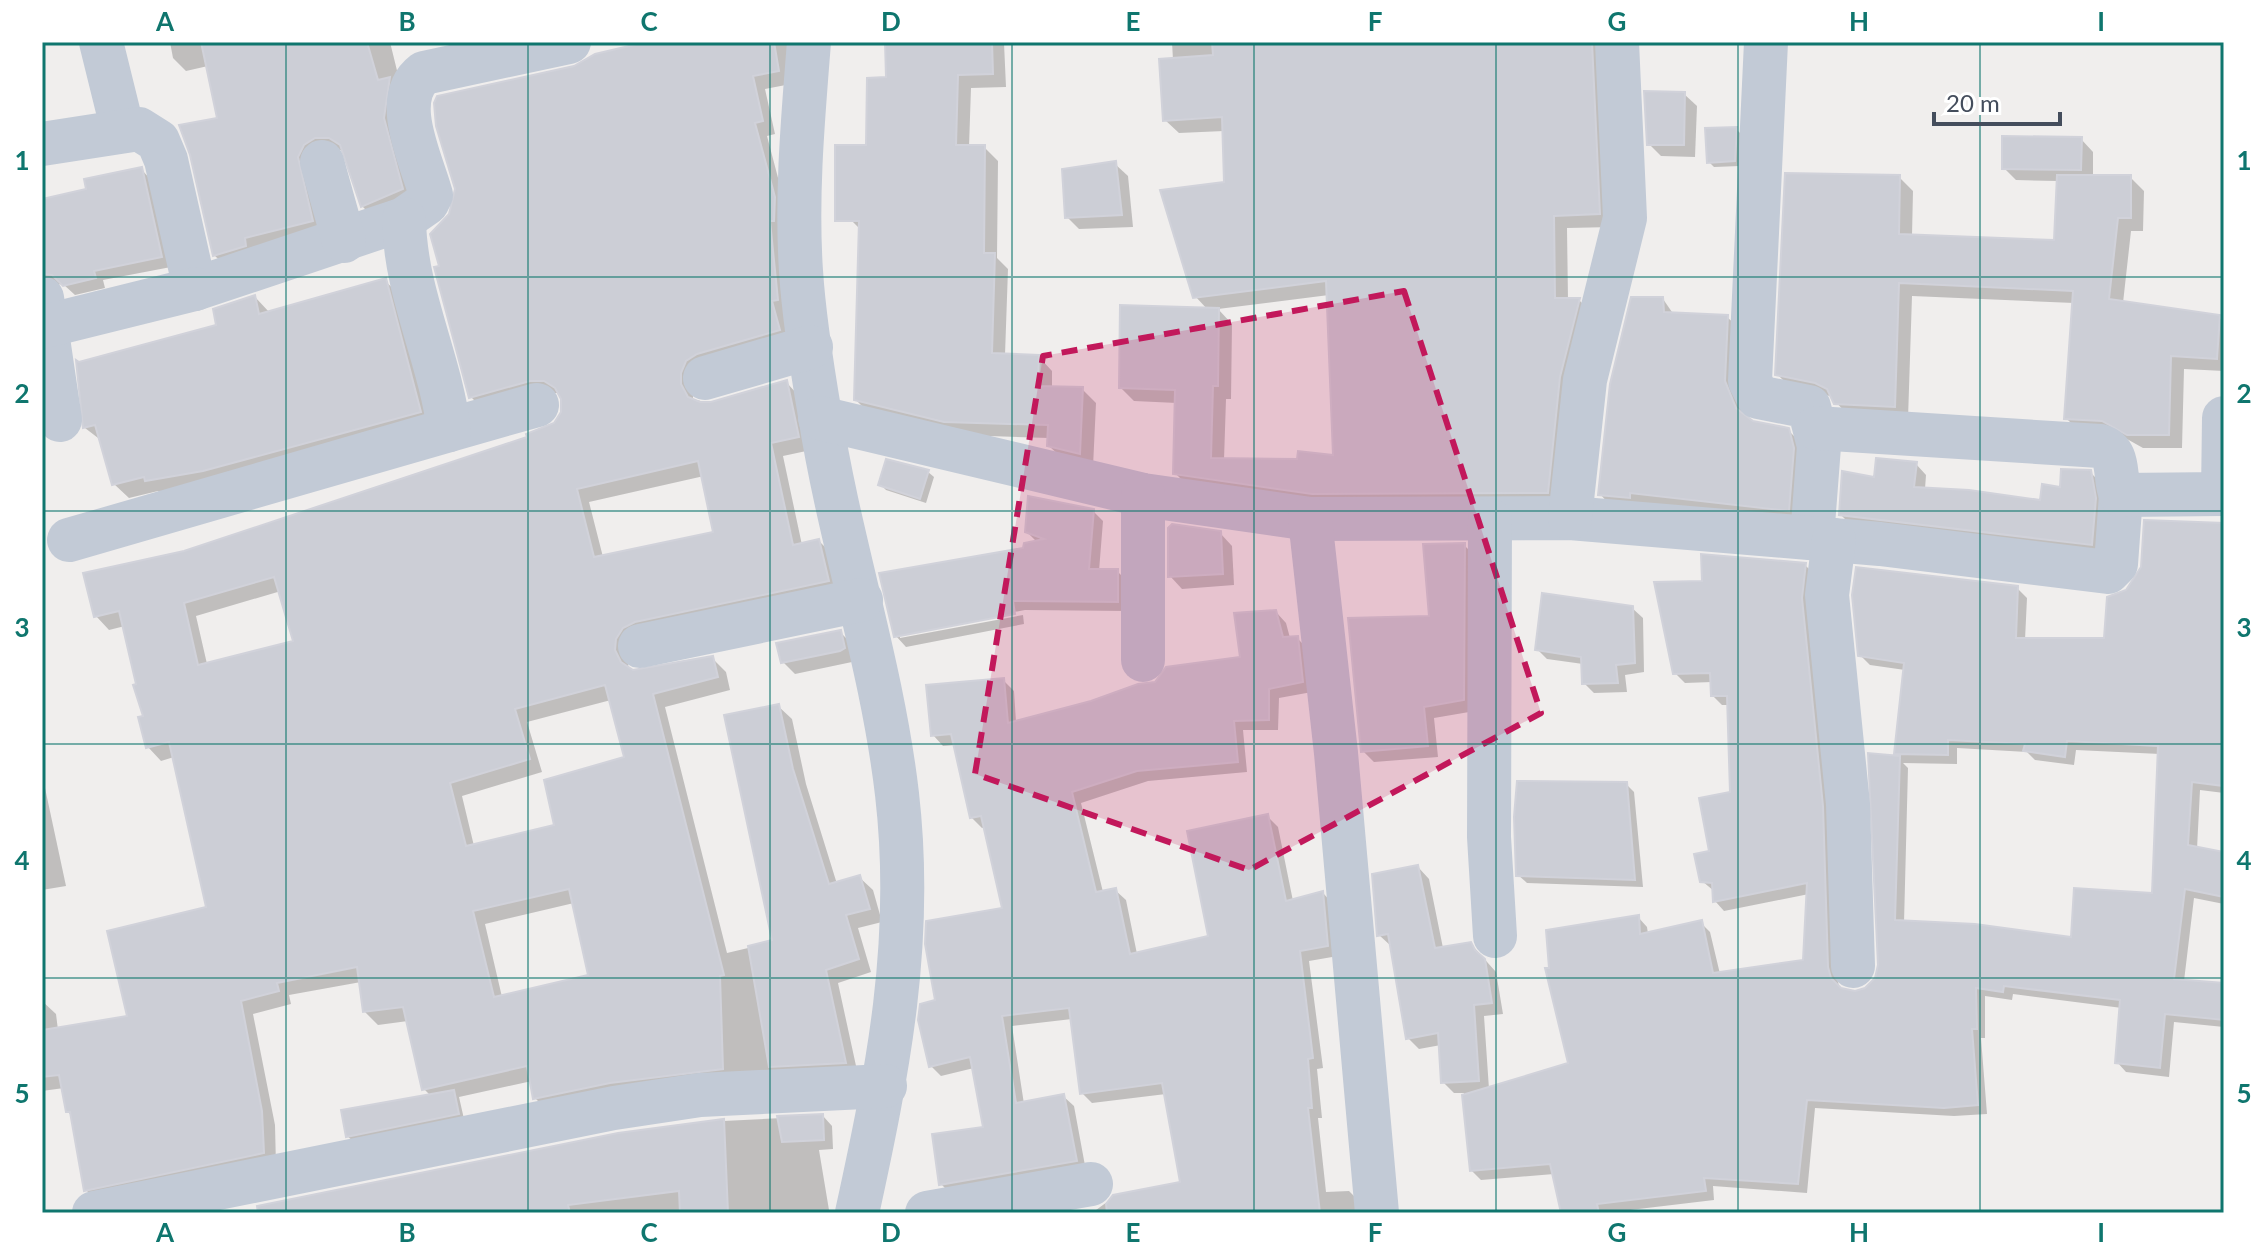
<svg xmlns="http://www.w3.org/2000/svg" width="2266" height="1255" font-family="Lato,sans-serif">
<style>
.shadow{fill:#0003;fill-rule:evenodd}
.building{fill:#ccced6;stroke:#d1d2da;stroke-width:2;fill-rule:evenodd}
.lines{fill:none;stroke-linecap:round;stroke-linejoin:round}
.minor{stroke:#c2cad6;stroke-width:44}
.marked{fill:#c2185b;fill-opacity:0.2;stroke:#c2185b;stroke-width:6;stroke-dasharray:16 10;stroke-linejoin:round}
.grid{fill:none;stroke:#0f766e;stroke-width:2;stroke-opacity:0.55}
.neatline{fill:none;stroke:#0f766e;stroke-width:3}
.grid-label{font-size:26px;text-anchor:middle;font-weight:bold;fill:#0f766e}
</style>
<rect width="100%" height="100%" fill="#f0eeed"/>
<g class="shadow">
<path d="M170 42H390L402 91 415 202 375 219 362 206 344 150H328L324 234 228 268 215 256 192 154 219 120 208 66 186 71 173 58Z"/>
<path d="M653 42H795L791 84 765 89 775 134 767 136 787 212 792 343 693 387V399L712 404 786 382 799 396 811 450 783 456 802 545 819 541 832 554 841 594 629 651 628 665 631 671 712 658 726 672 730 690 665 707 727 953 774 942 778 706 792 719 806 784 837 884 859 877 873 890 882 922 858 928 871 972 838 983 858 1075 548 1111 535 1098 532 1081 459 1097 464 1119 353 1141 347 1136 431 1096 424 1089 408 1021 378 1025 365 1012 361 982 289 995 291 1004 253 1014 275 1125 276 1166 99 1203 86 1190 73 1117 68 1112 64 1088 42 1091V1001L56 1014 58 1030 129 1017 208 909 174 757 161 761 148 747 145 717 125 626 109 630 96 616 184 553 530 438 556 424 563 412V398L559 393H544L484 410 471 397 441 267 575 68ZM704 476 716 534 603 557 589 502ZM281 591 295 642 207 664 196 616ZM611 700 627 758 556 827 474 846 462 796 542 772 527 722ZM574 903 591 977 502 997 485 924Z"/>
<path d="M887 42H1020L1004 43 1006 87 971 88 969 147H984L998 161 997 258 1008 269 1005 355 1039 357 1052 371V388L1082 389 1096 403 1093 467 1063 459 1049 446V438L959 435 870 414 856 400 860 229 851 220 888 79Z"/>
<path d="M1172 42H1610L1613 227 1567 228 1568 300H1579L1592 313 1561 506 1327 507 1189 487 1175 473 1177 403 1134 401 1121 388 1208 310 1195 296 1227 184 1224 131 1179 133 1165 120 1173 60ZM1329 295 1335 458 1299 461 1224 460 1226 399H1231L1232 324 1218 309Z"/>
<path d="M1684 94 1697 106 1695 157 1661 156 1649 144Z"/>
<path d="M1736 129 1742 135 1740 166 1714 167 1709 162Z"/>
<path d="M2081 139 2093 152V177H2130L2144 191 2143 231H2131L2123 303 2219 317 2224 322V371L2184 369 2182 448H2143L2118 434 2080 432 2066 418 2074 303 1912 296 1908 419 1850 417 1830 396 1791 388 1777 374 1899 177 1913 191 1912 236 2056 242 2058 181 2016 180 2004 168Z"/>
<path d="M1115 164 1128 176 1133 227 1079 229 1067 217Z"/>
<path d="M141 169 151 180 171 267 103 280 105 288 75 295 63 284 42 286V201L88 191Z"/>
<path d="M385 281 400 295 434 426 161 494 158 491 129 498 114 484 102 441 85 428 79 364 219 327 255 297 270 313Z"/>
<path d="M1663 299 1674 315 1727 317 1739 328 1736 394 1745 418 1752 423 1788 430 1800 442V522L1611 506 1600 494Z"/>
<path d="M1916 464 1926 475 1925 489 2042 502 2090 472 2101 483 2102 554 1851 525 1841 515 1876 479Z"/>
<path d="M928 472 934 477 926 503 886 490 880 484Z"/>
<path d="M1093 511 1103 521 1099 571H1117L1127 581V611L1025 610 900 634V638L1023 615 1024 624 906 647 896 636 1037 542 1027 532Z"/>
<path d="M2224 526V793L2200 790 2197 849 2224 854V904L2194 898 2184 981 2224 985V1027L2174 1022 2169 1077 2126 1072 2117 1062 2122 1008 2013 994 2012 1000 1985 996V1038H1981L1987 1114 1954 1116 1815 1108 1807 1193 1713 1186 1714 1200 1605 1213H1563L1554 1174 1481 1180 1471 1170 1464 1093H1454L1443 1082 1441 1045 1419 1049 1408 1038 1391 946 1379 935 1418 867 1429 879 1443 948 1471 944 1496 972 1503 1014 1484 1016 1489 1089 1570 1064 1638 917 1647 927 1648 934 1701 923 1710 932 1720 974 1805 962 1809 894 1724 911 1715 901 1714 891 1702 881 1732 794 1729 705H1722L1713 696 1712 682 1685 683 1675 673 1704 583 1805 565 1814 574 1832 816 1837 978 1840 990 1855 993 1866 989 1876 979 1880 965 1870 755 1901 759 1896 753 1905 670 1870 665 1860 655 2017 588 2027 598 2025 640H2106L2127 591ZM1957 748 2027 752 2035 760 2074 765 2076 750 2160 754 2154 896 2073 939 1904 923 1908 768 1903 763 1957 764Z"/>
<path d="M1220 533 1232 546 1234 585 1182 589 1170 576Z"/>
<path d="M1464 545 1476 557 1475 711 1434 718 1438 757 1374 762 1363 751Z"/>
<path d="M1632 608 1643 618 1644 672 1625 675 1627 692 1594 693 1584 683 1583 664 1547 659 1537 649Z"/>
<path d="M1276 612 1286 623 1290 638H1297L1307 648 1312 692 1279 698 1278 730H1243L1247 772 1148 781 1081 803 1103 892 1115 890 1126 900 1137 954 1211 937 1268 817 1278 827 1293 901 1323 893 1333 904 1338 956 1309 961 1323 1068 1317 1069 1322 1118H1318L1326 1192 1349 1191 1359 1201 1361 1213H1082L1096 1210 1114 1197 1182 1184 1166 1094 1092 1103 1082 1093 1072 1019 1012 1026 1024 1104 1063 1096 1074 1106 1086 1171 952 1195 941 1184 985 1129 974 1068 941 1076 931 1066 937 1002 1005 910 986 827 982 828 971 817 955 745 943 746 933 735 1003 680 1014 691 1016 722 1242 659Z"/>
<path d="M840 632 852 644V662L795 674 783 662Z"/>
<path d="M42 774 66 886 42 890Z"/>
<path d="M1626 784 1634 792 1643 887 1527 883 1518 875Z"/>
<path d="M823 1116 832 1126 833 1149 819 1150 829 1210 302 1213 703 1122Z"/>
</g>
<g class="building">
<path d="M201 42H367L378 80 390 77 384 118 403 189 361 207 340 145 329 138H315L304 145 298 157 313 221 245 238 246 246 213 256 190 155 179 125 217 118Z"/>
<path d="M646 42H774L779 71 753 76 763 121 755 123 775 197 774 221H770L778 300 772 301 780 330 697 354 686 361 681 373V384L688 397 700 402H711L787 380 799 437 771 443 793 545 819 539 829 581 635 622 623 628 616 639 615 650 621 662 633 670 713 656 718 677 653 694 724 975 720 976 723 1069 610 1083 533 1099 527 1066 422 1090 403 1007 363 1012 357 967 277 983 279 991 241 1001 262 1111 264 1153 84 1191 70 1112H66L59 1075 42 1077V1030L127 1016 107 931 206 907 169 742 146 748 138 717 143 716 133 685 136 684 119 611 94 617 83 573 184 551 527 437 526 434 554 423 561 412V399L555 388 544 381H530L469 398 441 293 434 267 439 266 430 234 449 214 455 189 436 126 434 103 437 96 574 66 595 54ZM698 461 713 532 594 557 577 489ZM274 577 293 641 198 665 184 603ZM605 685 624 757 544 780 554 825 466 846 450 783 530 759 515 709ZM569 889 588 975 494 997 473 911Z"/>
<path d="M885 42H992L993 74 958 75 956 145H985L984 253H995L992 353 1039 355 1038 386 1083 387 1080 454 1047 446 1048 425 944 422 854 400 859 221H835V145H866L867 78 886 77Z"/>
<path d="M1212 42H1592L1600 214 1554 216 1555 298H1580L1560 377 1548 493 1312 494 1173 474 1175 390 1119 388 1120 305 1219 308 1218 386H1213L1211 458 1297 459 1298 451 1333 455 1326 281 1193 298 1160 190 1224 182 1222 117 1163 121 1159 59 1213 55Z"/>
<path d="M1644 91 1685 92 1684 145H1647Z"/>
<path d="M1737 127 1735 161 1707 163 1705 128Z"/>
<path d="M2002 136 2082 137 2081 170 2002 169Z"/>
<path d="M1116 161 1122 215 1065 218 1062 169Z"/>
<path d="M142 167 162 257 94 271 96 278 63 286 52 275 42 274V199L86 189 84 179Z"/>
<path d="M1785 173 1900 175 1899 234 2054 240 2057 175H2131V218H2118L2109 299 2220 315 2217 359 2171 356 2169 435H2127L2102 421 2064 419 2073 291 1899 283 1895 407 1834 404 1827 389 1815 383 1775 375Z"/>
<path d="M386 278 421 412 203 471 145 481 144 477 112 485 95 425 83 428 76 360 79 362 216 325 213 309 255 295 259 314Z"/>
<path d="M1631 297H1663L1664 312 1728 315 1725 381 1736 408 1753 421 1789 428 1794 448 1789 511 1630 493V498L1598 495 1610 384Z"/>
<path d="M1876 458 1917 462 1914 487 1969 490 2040 500 2042 484 2060 487 2061 469 2091 470 2096 498 2092 545 1839 515 1842 471 1874 477Z"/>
<path d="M886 459 929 470 920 499 878 485Z"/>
<path d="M1028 496 1094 509 1089 569H1118V602L1013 601 1015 614 894 637 879 573 1023 548 1024 543 1044 539 1025 532Z"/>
<path d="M2144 520 2224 523V786L2192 782 2188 845 2224 852V897L2185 889 2174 979 2224 983V1020L2165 1014 2160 1068 2115 1063 2120 1000 2004 986 2003 992 1976 988 1977 1029H1972L1978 1105 1944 1108 1807 1100 1798 1184 1704 1178 1706 1191 1597 1204 1599 1213H1561L1550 1164 1470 1171 1462 1095 1568 1063 1545 968H1549L1546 930 1639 915 1640 934 1702 920 1713 973 1803 960 1807 883 1713 902 1712 883 1700 882 1694 854 1709 851 1699 798 1730 792 1727 696H1711L1710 673 1673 674 1654 582 1702 581 1701 554 1806 563 1802 598 1823 806 1828 967 1831 978 1841 988 1855 991 1865 988 1875 978 1878 965 1868 753 1900 756 1895 920 1975 924 2071 937 2074 888 2152 893 2158 746 2067 741 2065 757 2023 751 2025 744 1948 740V755L1894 754 1904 663 1858 656 1852 595 1856 567 2018 586 2016 638H2104L2107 597 2126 590 2141 567Z"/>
<path d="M1172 524 1221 531 1223 574 1168 577V528Z"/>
<path d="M1465 543 1464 700 1424 707 1428 746 1361 752 1348 618 1429 616 1423 544Z"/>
<path d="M1542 593 1633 606 1635 663 1616 665 1618 683 1582 684 1581 657 1535 650Z"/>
<path d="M1276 610 1283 637 1298 636 1303 682 1269 689V720L1234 721 1238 762 1137 771 1072 792 1096 892 1116 888 1130 954 1208 936 1187 831 1268 814 1286 901 1323 891 1328 946 1300 951 1313 1058 1308 1059 1312 1108H1308L1320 1213H1107L1106 1204 1113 1195 1180 1182 1162 1083 1080 1094 1069 1008 1002 1016 1016 1103 1064 1094 1077 1161 939 1185 932 1134 983 1127 970 1057 929 1067 918 1020 920 1004 935 1000 925 944 926 921 1002 908 981 816 970 818 951 734 931 736 926 685 1004 678 1008 723 1091 701 1138 684 1155 682 1166 667 1240 657 1234 613Z"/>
<path d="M841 630 845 648 840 651 781 663 776 643Z"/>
<path d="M779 704 793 769 829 884 860 875 870 909 846 915 859 959 826 970 846 1063 769 1067 748 946 772 940 724 715Z"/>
<path d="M1517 781 1627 782 1635 880 1516 876 1514 817Z"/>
<path d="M1418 865 1435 948 1471 942 1475 950 1485 959 1492 1003 1474 1005 1479 1081 1441 1083 1438 1033 1406 1039 1388 934 1377 936 1372 874Z"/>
<path d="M454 1090 459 1114 346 1137 341 1110Z"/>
<path d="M823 1114 824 1140 782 1142 777 1116Z"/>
<path d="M724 1119 728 1213H680L679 1191 568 1205 570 1213H258L257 1206 618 1133Z"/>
</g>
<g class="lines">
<g class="minor">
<path d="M101 42 123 131"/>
<path d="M809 42C803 118 796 195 801 271 804 319 812 368 820 415 840 543 882 665 897 794 914 941 888 1071 857 1213"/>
<path d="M1766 42 1750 381 1758 397 1809 407 1819 446 1812 538"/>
<path d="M42 144 139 129 158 141 166 160 195 289 404 219 427 203 431 195C422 161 390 99 424 73L569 42"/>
<path d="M322 162 344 241"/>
<path d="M42 298 60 420"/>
<path d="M42 327 195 289"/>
<path d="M705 378 811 347"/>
<path d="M820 418 1143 495 1310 519 1570 518 1880 544 2108 572 2116 564 2121 495"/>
<path d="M1816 428 2100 446C2122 453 2113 478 2121 495L2223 494 2224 418"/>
<path d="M449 430 537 405"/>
<path d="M1570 518 1585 380 1625 218 1617 42"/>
<path d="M1310 519 1336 753 1377 1213"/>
<path d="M1490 520 1489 837 1495 936"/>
<path d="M69 540 449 430C440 358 405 293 404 219"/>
<path d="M1834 540 1827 595 1848 804 1853 966"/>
<path d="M640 646 861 600"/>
<path d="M1143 660V495"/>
<path d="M94 1213 614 1108 700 1095 885 1086"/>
<path d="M927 1213 1091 1184"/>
</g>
</g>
<path class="marked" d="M1404 291 1541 713 1249 870 975 774 1043 356Z"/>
<path class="grid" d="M286 42V1213M528 42V1213M770 42V1213M1012 42V1213M1254 42V1213M1496 42V1213M1738 42V1213M1980 42V1213M42 277H2224M42 511H2224M42 744H2224M42 978H2224"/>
<rect width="2266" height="1255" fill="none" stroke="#ffffff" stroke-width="88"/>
<path d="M1934 112v12h126v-12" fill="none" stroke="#444d5c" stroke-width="4"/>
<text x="1946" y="112" font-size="24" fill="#444d5c" stroke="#ffffff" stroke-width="6" paint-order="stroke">20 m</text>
<rect x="44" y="44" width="2178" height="1167" class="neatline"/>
<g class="grid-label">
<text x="165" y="31">A</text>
<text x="407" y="31">B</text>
<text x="649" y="31">C</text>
<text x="891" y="31">D</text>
<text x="1133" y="31">E</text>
<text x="1375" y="31">F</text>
<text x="1617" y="31">G</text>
<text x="1859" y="31">H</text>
<text x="2101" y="31">I</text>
<text x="22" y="170">1</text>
<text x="2244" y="170">1</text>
<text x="22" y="403">2</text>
<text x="2244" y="403">2</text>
<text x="22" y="637">3</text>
<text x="2244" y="637">3</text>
<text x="22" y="870">4</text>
<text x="2244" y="870">4</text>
<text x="22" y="1103">5</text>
<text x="2244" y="1103">5</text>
<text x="165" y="1242">A</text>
<text x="407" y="1242">B</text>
<text x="649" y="1242">C</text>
<text x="891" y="1242">D</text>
<text x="1133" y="1242">E</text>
<text x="1375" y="1242">F</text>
<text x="1617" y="1242">G</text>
<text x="1859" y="1242">H</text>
<text x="2101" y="1242">I</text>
</g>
</svg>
